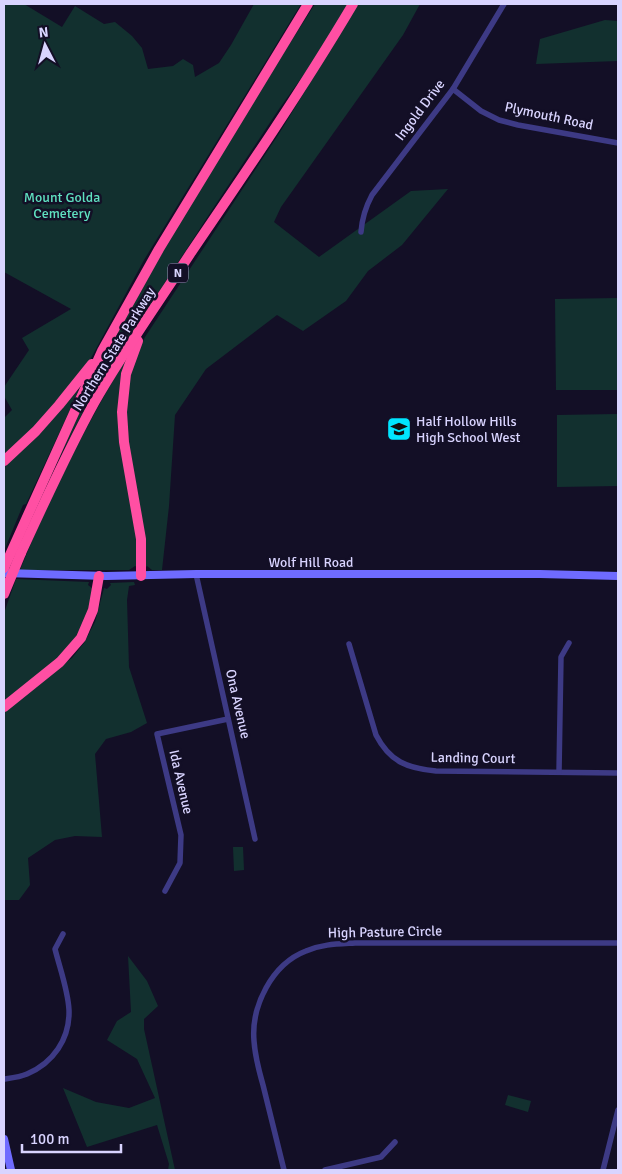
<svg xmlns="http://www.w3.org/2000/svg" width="622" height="1174" font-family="Signika,sans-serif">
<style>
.green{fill:#12302f}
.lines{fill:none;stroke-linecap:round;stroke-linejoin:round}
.street{stroke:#3d3a85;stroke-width:5.5}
.secondary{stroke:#6f6bff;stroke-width:8}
.highway{stroke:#ff4fa3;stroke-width:10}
.highway-bridge{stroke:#ff4fa3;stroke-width:10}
.labels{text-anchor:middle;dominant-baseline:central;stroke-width:5;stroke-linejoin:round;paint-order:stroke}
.shield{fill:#130f26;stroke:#9e99be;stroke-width:1}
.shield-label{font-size:12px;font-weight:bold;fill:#d9d4ff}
.street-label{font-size:14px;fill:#d9d4ff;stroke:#130f26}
.park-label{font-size:14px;fill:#5fe0c0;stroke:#130f26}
.poi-label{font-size:14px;fill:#d9d4ff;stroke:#130f26;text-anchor:start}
</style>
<rect width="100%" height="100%" fill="#130f26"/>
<g class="green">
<path d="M4 4H24L62 27 75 6 104 24 115 22 132 36 142 48 148 69 173 66 183 59 193 65 195 77 219 63 231 45 254 4H301L144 260 90 360 41 420 4 456V418L12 410 4 396V387L29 350 22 338 71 309 4 272Z"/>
<path d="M315 4H349L333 34 279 109 210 213 92 395 54 468C70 434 84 398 101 365 165 241 239 122 315 4Z"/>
<path d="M358 4H420L403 35 281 207 274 222 319 257 411 191 448 189 402 245 368 271 346 301 303 331 277 315 206 369 175 415 169 506 162 570H152L147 566 145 568 125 418 127 384 136 355 145 337 280 132Z"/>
<path d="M605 20 618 21V61L536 64 540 39Z"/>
<path d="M618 298V390H556L555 299Z"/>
<path d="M127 357 122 382 138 538 137 567 135 566 129 570H20C50 496 86 425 127 357Z"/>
<path d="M75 390 78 391 75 399 26 504 23 505 4 551V464Z"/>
<path d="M617 414 618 486 557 487V415Z"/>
<path d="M16 579 89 582 88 585 92 588 95 587C91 600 89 613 84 625 71 656 29 682 4 703V613Z"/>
<path d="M134 582 135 585 129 586 127 600 129 667 147 723 131 732 106 739 95 754 102 837 75 836 55 840 28 858 30 885 19 900H4V712L26 692 72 658 84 643 95 622 104 588 107 589 111 585 110 583Z"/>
<path d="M233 847H243L244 870 234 871Z"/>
<path d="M128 956 147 981 158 1006 144 1019V1029L175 1170H168L169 1164 157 1125 87 1147 63 1088 96 1102 129 1108 155 1098 137 1059 107 1040 117 1021 131 1012Z"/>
<path d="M508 1095 531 1101 528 1112 505 1105Z"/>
</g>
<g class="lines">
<g class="street">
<path d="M453 89 481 111 499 120 518 125 618 143"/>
<path d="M361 232C362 218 365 208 372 195L453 89 504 4"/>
<path d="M196 574 255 839"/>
<path d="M349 644 376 735C390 762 407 768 436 771L618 773"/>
<path d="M559 772 561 657 569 643"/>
<path d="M165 891 180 863 181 835 157 734 228 719"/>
<path d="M4 1079C11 1078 20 1077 27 1074 53 1063 70 1039 69 1010 68 990 60 969 55 949L63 934"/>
<path d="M284 1170C277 1142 270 1114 263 1085 259 1071 255 1056 254 1041 251 1006 272 964 306 951 322 944 338 944 355 943H618"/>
<path d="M325 1170 381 1157 395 1142"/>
<path d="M603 1170 618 1110"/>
</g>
<g class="secondary">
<path d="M4 573 106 576 196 574H540L618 576"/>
<path d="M4 1139 11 1170"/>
</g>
<g class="highway">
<path d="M138 341 126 374 122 412 124 442 141 539V576"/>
<path d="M4 461 36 431 59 405 92 364"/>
<path d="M21 553C44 503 67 452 94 403 123 352 158 303 190 254 246 172 302 90 353 4"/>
<path d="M4 568 102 351 159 249 308 4"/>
<path d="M4 707 60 662 81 638 93 610 99 576"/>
</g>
<path class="highway-bridge" d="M4 594 21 553"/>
</g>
<defs>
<symbol id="school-square" viewBox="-11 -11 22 22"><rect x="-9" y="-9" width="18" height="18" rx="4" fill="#00e5ff" stroke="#130f26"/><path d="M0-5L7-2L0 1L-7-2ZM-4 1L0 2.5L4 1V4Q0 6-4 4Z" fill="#111"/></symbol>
</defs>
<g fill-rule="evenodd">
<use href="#school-square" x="385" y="415" width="28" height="28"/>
</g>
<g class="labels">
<rect class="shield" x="168" y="263.5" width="20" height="19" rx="4"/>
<g class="shield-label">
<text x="178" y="273">N</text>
</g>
<g class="street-label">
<text transform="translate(420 110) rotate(-53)">Ingold Drive</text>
<text transform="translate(549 116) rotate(12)">Plymouth Road</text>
<text transform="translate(114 349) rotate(-58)">Northern State Parkway</text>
<text x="311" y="562">Wolf Hill Road</text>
<text transform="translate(238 704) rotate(77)">Ona Avenue</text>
<text transform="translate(473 758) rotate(1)">Landing Court</text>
<text transform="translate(181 782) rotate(77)">Ida Avenue</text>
<text transform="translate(385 932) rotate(-1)">High Pasture Circle</text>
</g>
<g class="park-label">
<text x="62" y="197">Mount Golda<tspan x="62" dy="16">Cemetery</tspan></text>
</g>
<g class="poi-label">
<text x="416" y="421">Half Hollow Hills<tspan x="416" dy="16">High School West</tspan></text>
</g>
</g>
<rect width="622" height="1174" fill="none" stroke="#d9d4ff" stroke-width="10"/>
<g transform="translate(45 45) rotate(354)" stroke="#130f26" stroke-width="4" paint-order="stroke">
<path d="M0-4L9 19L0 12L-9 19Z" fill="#d9d4ff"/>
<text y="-8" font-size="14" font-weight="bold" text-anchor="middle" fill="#d9d4ff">N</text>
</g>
<path d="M22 1144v8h99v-8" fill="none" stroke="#d9d4ff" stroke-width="2.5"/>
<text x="30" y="1144" font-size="15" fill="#d9d4ff" stroke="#130f26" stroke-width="4" paint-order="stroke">100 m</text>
</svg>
